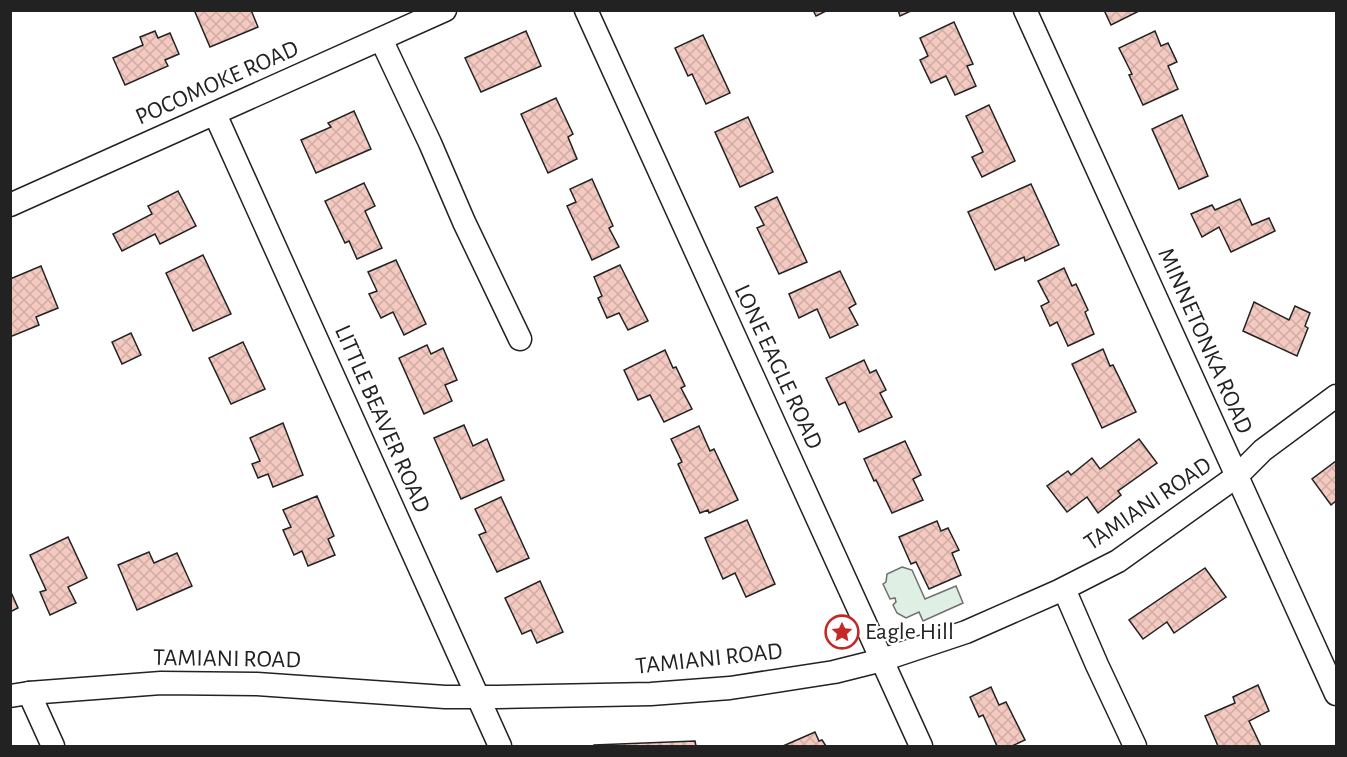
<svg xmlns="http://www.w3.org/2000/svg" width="1347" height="757" font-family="'Alegreya Sans',sans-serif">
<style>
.garden{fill:#e0efe3;stroke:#6f6f6f;stroke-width:1.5}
.building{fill:url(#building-cross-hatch);stroke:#222;stroke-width:1.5}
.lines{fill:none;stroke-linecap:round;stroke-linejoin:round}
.minor-casing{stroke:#222;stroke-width:25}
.minor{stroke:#fff;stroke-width:22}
.labels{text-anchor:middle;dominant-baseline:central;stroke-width:4.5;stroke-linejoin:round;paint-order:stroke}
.street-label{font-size:24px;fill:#222;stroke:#fff}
.poi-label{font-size:24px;fill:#222;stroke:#fff;text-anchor:start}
</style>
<defs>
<pattern id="building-cross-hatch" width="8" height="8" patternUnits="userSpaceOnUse" patternTransform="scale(1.5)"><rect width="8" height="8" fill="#f3c9c0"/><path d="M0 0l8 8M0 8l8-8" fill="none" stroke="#d0aca5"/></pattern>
</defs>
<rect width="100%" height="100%" fill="#fff"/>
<path class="garden" d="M902 567 912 570 925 599 956 586 963 603 923 621 919 612 906 618 897 613 893 605 896 602 895 598 890 599 883 584 886 582 887 574Z"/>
<g class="building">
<path d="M198 10H251L258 27 210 47 195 12Z"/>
<path d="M813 10H828L816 16Z"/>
<path d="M898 10H913L900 16Z"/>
<path d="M1104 10H1139V11L1111 25Z"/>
<path d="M954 22 973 64 967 66 976 86 955 95 946 76 931 83 920 60 928 56 920 38Z"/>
<path d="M155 31 158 38 170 33 179 54 165 60 168 66 125 85 113 58 143 45 140 37Z"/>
<path d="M526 31 541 66 481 92 465 58Z"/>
<path d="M1155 31 1161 46 1168 43 1177 62 1168 66 1178 89 1143 105 1129 75 1132 74 1119 48Z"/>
<path d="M703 35 730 93 706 104 692 74 688 76 675 48Z"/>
<path d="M556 98 573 134 568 137 577 159 548 173 521 114Z"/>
<path d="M989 105 1015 161 982 177 972 157 983 152 966 116Z"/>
<path d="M354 111 371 149 316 173 301 140 331 127 328 123Z"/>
<path d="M1182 115 1208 176 1179 189 1152 129Z"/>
<path d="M748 117 773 172 740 187 715 132Z"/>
<path d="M592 179 613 226 609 228 619 247 592 260 567 206 576 202 570 189Z"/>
<path d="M364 183 375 206 365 211 382 248 357 259 349 241 345 243 325 201Z"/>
<path d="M1031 184 1059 245 1025 261 1024 257 995 270 968 212Z"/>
<path d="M178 191 196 226 160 244 155 234 122 251 113 234 152 214 148 206Z"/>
<path d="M777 197 807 262 779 274 757 228 764 225 755 207Z"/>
<path d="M1240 199 1252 225 1269 218 1275 231 1231 252 1219 227 1202 237 1191 214 1212 205 1215 210Z"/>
<path d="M203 255 231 314 193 331 166 273Z"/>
<path d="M396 260 426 324 404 335 393 312 381 318 369 294 377 291 368 272Z"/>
<path d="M620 265 648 321 628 330 619 313 607 318 598 298 602 296 594 277Z"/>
<path d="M41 266 58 308 36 317 39 325 10 337V279Z"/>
<path d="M1064 268 1072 286 1076 284 1088 310 1085 312 1094 334 1068 346 1057 322 1050 326 1041 306 1049 302 1038 281Z"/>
<path d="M840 271 856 304 849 308 858 325 830 338 817 309 799 318 789 294Z"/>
<path d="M1254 302 1289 320 1295 306 1310 313 1305 326 1308 328 1297 356 1243 331Z"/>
<path d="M131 333 141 355 122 364 112 342Z"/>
<path d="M243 342 265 389 231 404 209 358Z"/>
<path d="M427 345 431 354 443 348 457 380 445 385 452 401 424 414 399 358Z"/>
<path d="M1103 349 1110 366 1113 365 1136 412 1102 428 1072 364Z"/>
<path d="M665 350 673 368 676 367 685 386 681 388 692 409 664 422 650 395 638 400 624 370Z"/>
<path d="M864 360 870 373 876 370 886 390 880 393 892 417 859 432 845 402 839 405 826 378Z"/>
<path d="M283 423 303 475 273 487 268 474 258 478 252 464 260 461 250 438Z"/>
<path d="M464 425 473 446 487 439 504 480 461 499 434 438Z"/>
<path d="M699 426 710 451 714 449 738 500 709 513 708 510 700 513 678 464 682 462 671 439Z"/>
<path d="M1139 439 1157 463 1118 491 1121 495 1098 513 1087 497 1067 512 1047 486 1068 471 1071 475 1092 458 1100 469Z"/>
<path d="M905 441 921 475 913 479 923 500 892 513 876 480 874 481 864 459Z"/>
<path d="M1336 461V501L1331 505 1312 479Z"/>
<path d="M317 496 334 536 328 539 335 555 308 566 302 551 294 555 283 530 291 527 283 510Z"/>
<path d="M501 497 529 558 497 572 479 535 486 532 475 509Z"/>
<path d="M747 520 775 584 746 597 735 573 723 579 705 538Z"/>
<path d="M937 521 941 531 948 528 959 550 952 553 961 575 929 589 916 562 911 564 899 537Z"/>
<path d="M68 537 87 578 68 587 76 603 50 615 40 592 46 590 30 555Z"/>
<path d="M149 552 154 563 177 553 192 586 137 610 118 565Z"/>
<path d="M1205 568 1226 597 1174 633 1167 622 1143 639 1129 620Z"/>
<path d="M540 581 563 632 537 643 531 630 522 634 505 598Z"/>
<path d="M10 590 18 608 10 612Z"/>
<path d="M1258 685 1269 711 1249 721 1261 746H1218L1205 716 1235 703 1233 697Z"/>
<path d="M991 687 999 705 1006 702 1025 740 1012 746H997L983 715 979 717 970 697Z"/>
<path d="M815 732 819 741 822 740 826 746H783Z"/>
<path d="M695 741 696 746H594V745Z"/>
</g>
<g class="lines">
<defs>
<g id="minor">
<path d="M586 10 921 746"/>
<path d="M1025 10 1336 694"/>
<path d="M381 39 430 143 464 222 520 339"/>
<path d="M215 114 500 746"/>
<path d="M10 205 445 10"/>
<path d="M1064 589 1097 665 1135 746"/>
<path d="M29 693 53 746"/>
<path d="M10 696 29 693 161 683 257 684 445 697H498L651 694 730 688 834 672 882 660 966 632 1059 591 1118 561 1237 476 1263 450 1336 396"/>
</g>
</defs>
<use href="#minor" class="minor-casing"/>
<use href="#minor" class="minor"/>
</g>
<defs>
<symbol id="sight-ring" viewBox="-11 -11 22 22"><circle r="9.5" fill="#fff" stroke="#c62828" stroke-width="1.5"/><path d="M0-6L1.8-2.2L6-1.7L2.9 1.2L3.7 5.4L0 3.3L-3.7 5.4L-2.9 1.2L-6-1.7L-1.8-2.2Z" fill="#c62828"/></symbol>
</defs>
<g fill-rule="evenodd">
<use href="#sight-ring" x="823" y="613" width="38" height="38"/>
</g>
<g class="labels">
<g class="street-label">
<text transform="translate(217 83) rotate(-24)">POCOMOKE ROAD</text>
<text transform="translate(1205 341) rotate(66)">MINNETONKA ROAD</text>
<text transform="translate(778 367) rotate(65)">LONE EAGLE ROAD</text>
<text transform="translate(382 419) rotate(66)">LITTLE BEAVER ROAD</text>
<text transform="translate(1148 504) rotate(-34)">TAMIANI ROAD</text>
<text transform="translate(227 659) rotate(1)">TAMIANI ROAD</text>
<text transform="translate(709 659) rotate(-6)">TAMIANI ROAD</text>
</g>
<g class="poi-label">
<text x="865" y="632">Eagle Hill</text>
</g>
</g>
<rect width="1347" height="757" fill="none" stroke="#222222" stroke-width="24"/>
</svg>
